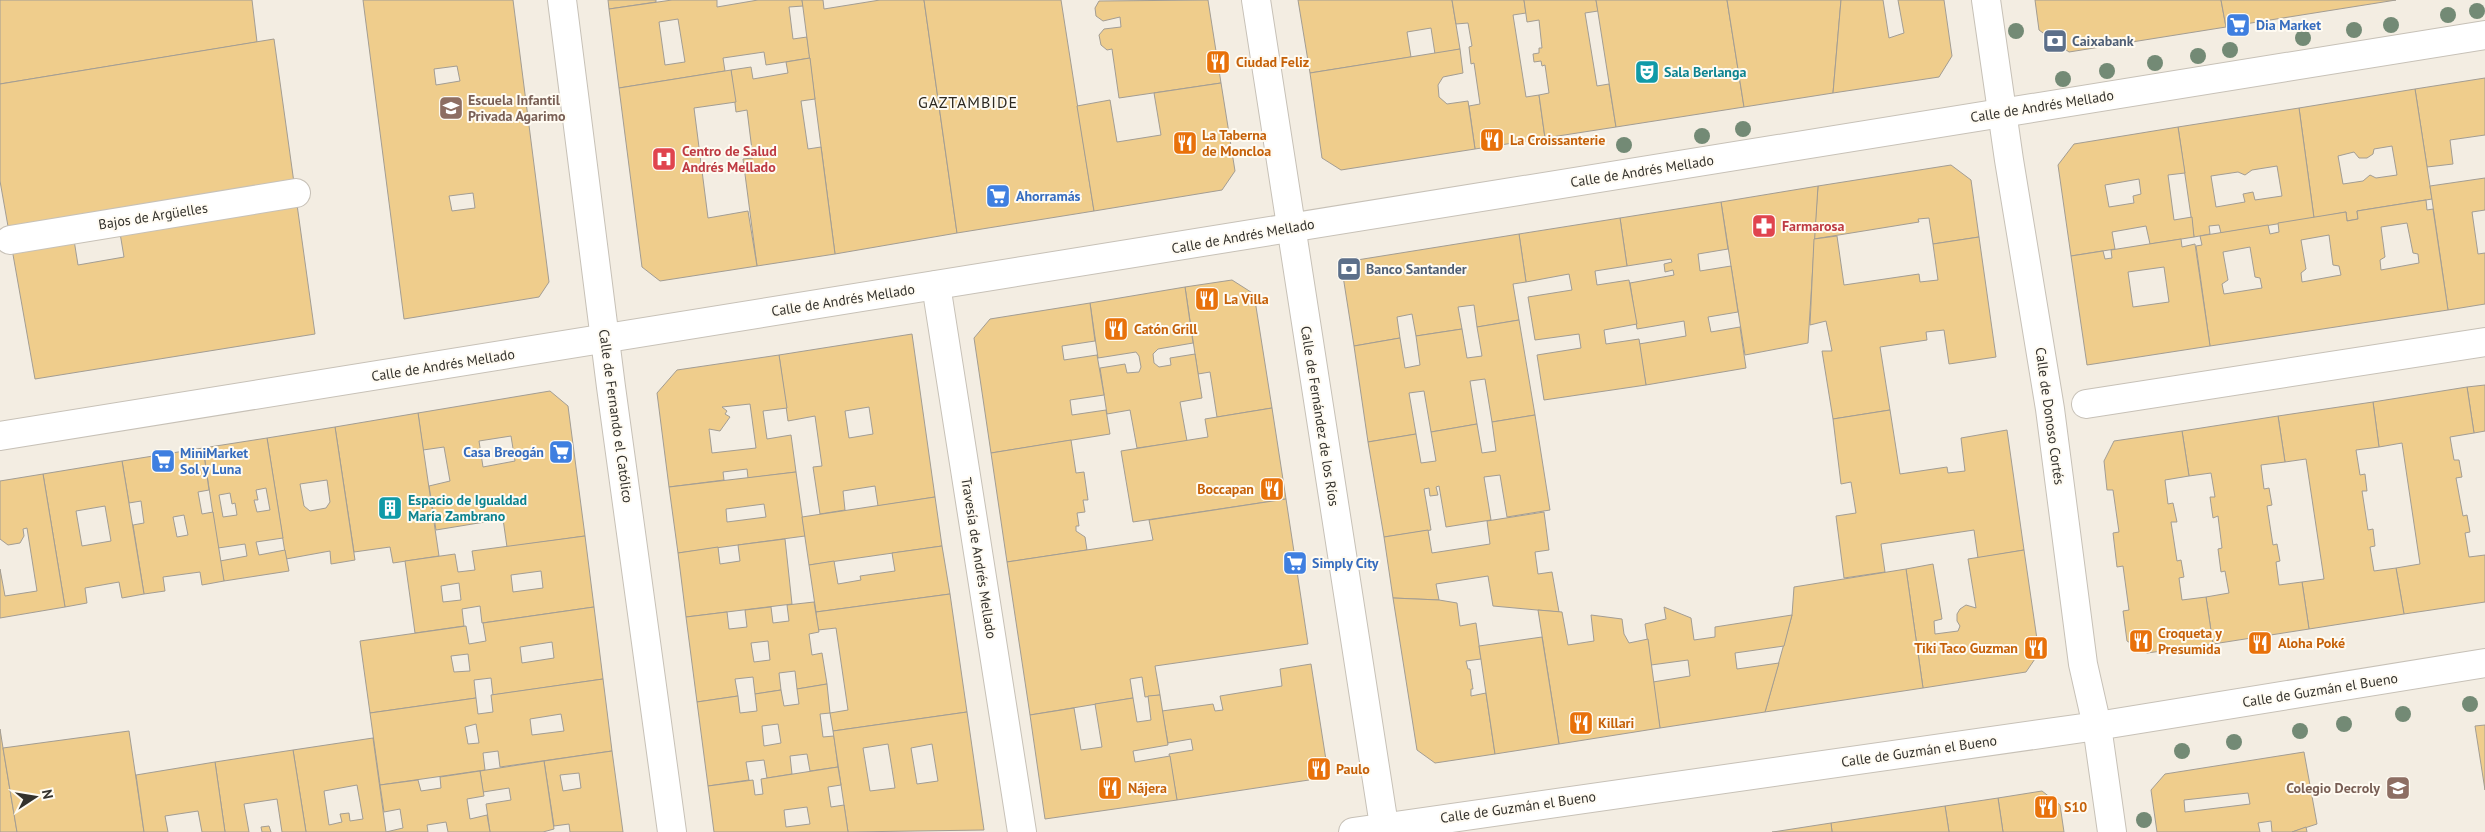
<svg xmlns="http://www.w3.org/2000/svg" width="2485" height="832" font-family="'PT Sans',sans-serif">
<style>
.building{fill:#efcd8c;stroke:#a39d93;fill-rule:evenodd}
.lines{fill:none;stroke-linecap:round;stroke-linejoin:round}
.minor-casing{stroke:#c7c1b7;stroke-width:30}
.minor{stroke:#fff;stroke-width:28}
.tree{fill:#738a75}
.labels{text-anchor:middle;dominant-baseline:central;stroke-width:4;stroke-linejoin:round;paint-order:stroke}
.shop-label{font-size:14px;font-weight:bold;fill:#366cbe;stroke:#fffbf2;text-anchor:start}
.service-label{font-size:14px;font-weight:bold;fill:#4e5e75;stroke:#fffbf2;text-anchor:start}
.food-label{font-size:14px;font-weight:bold;fill:#c56008;stroke:#fffbf2;text-anchor:start}
.culture-label{font-size:14px;font-weight:bold;fill:#0d838f;stroke:#fffbf2;text-anchor:start}
.education-label{font-size:14px;font-weight:bold;fill:#785e54;stroke:#fffbf2;text-anchor:start}
.street-label{font-size:14px;fill:#34322d;stroke:#fffbf2}
.health-label{font-size:14px;font-weight:bold;fill:#be3a42;stroke:#fffbf2;text-anchor:start}
.quarter-label{font-size:16px;letter-spacing:1px;fill:#2d2921;stroke:#fffbf2}
</style>
<rect width="100%" height="100%" fill="#f3ede2"/>
<g class="building">
<path d="M0 0H252L257 42 0 84Z"/>
<path d="M363 0H513L549 282 539 297 404 319ZM457 66 460 81 436 85 434 69ZM473 193 475 208 452 211 449 196Z"/>
<path d="M608 0H656V2L609 9Z"/>
<path d="M672 0H717V7L758 0H802L803 6 789 7 793 39 807 37 810 58 766 65 764 52 723 58 725 71 619 88 609 9ZM678 19 685 62 665 65 659 22Z"/>
<path d="M802 0H823L824 9 880 0H924L957 233 835 254Z"/>
<path d="M924 0H1061L1094 211 957 233Z"/>
<path d="M1208 0 1221 83 1119 98 1112 49 1107 50 1101 45 1099 35 1104 29 1121 27 1120 17 1103 21 1096 16 1095 8 1099 1Z"/>
<path d="M1298 0H1452L1460 49 1435 54 1431 28 1407 32 1411 57 1310 73Z"/>
<path d="M1452 0H1524L1526 13 1513 15 1526 97 1539 95 1545 138 1475 149 1469 106 1480 104 1474 63 1471 64 1469 47 1472 46 1468 23 1456 24Z"/>
<path d="M1524 0H1596L1598 11 1585 13 1597 86 1609 84 1616 127 1545 138 1539 95 1549 93 1545 65 1542 66 1541 61 1534 62 1533 54 1539 53V48H1542L1539 20 1527 22Z"/>
<path d="M1596 0H1727L1744 107 1616 127Z"/>
<path d="M1727 0H1841L1833 93 1744 107Z"/>
<path d="M1841 0H1883L1889 38 1904 33 1898 0H1944L1952 56 1939 77 1833 93Z"/>
<path d="M2035 0H2221L2226 27 2069 52 2039 30Z"/>
<path d="M2221 0H2396L2226 27Z"/>
<path d="M274 39 315 334 35 379 0 181V84ZM120 233 124 257 78 265 74 240Z"/>
<path d="M1460 49 1463 73 1443 77 1438 85 1439 97 1447 104 1468 101 1475 149 1341 170 1322 158 1310 73Z"/>
<path d="M810 58 815 99 801 101 808 149 821 147 835 254 757 266 743 159 753 158 747 110 736 112 731 70 751 67 753 79 788 73 786 62Z"/>
<path d="M731 70 736 102 694 108 708 218 748 211 757 266 660 281 642 267 619 88Z"/>
<path d="M2485 78V135L2450 140 2453 164 2427 167 2415 89Z"/>
<path d="M1221 83 1235 171 1222 190 1094 211 1077 106 1110 100 1117 142 1161 135 1154 93Z"/>
<path d="M2415 89 2432 199 2357 211 2358 219 2347 221 2346 212 2314 218 2299 108ZM2392 146 2397 175 2376 178 2370 175 2363 181 2343 184 2338 156 2354 152 2359 158H2367L2373 154 2374 149Z"/>
<path d="M2299 108 2314 218 2221 233 2219 225 2209 226 2210 234 2194 237 2178 127ZM2277 166 2282 196 2255 200 2253 192 2243 194 2245 202 2216 207 2211 176 2238 172 2245 175 2252 170Z"/>
<path d="M2178 127 2185 173 2168 175 2174 220 2192 217 2194 237 2150 244 2146 226 2112 232 2115 249 2071 256 2058 165 2074 144ZM2139 179 2141 194 2133 196 2134 203 2109 207 2105 185Z"/>
<path d="M1951 165 1971 180 1979 237 1933 244 1929 218 1918 219 1919 222 1814 239 1818 186Z"/>
<path d="M2485 178V210L2472 212 2478 254 2485 253V304L2448 310 2430 186Z"/>
<path d="M1818 186 1808 343 1745 355 1721 202Z"/>
<path d="M2426 200 2427 210 2433 209 2448 310 2210 346 2196 246 2202 245 2200 236 2268 225 2270 234 2279 232 2278 223 2346 212 2347 221 2358 219 2357 211ZM2407 223 2413 253 2418 254 2419 263 2381 270 2380 260 2385 257 2381 227ZM2329 235 2333 265 2339 266 2341 275 2302 282 2301 273 2306 269 2301 240ZM2250 247 2255 277 2260 278 2262 288 2224 294 2222 284 2228 280 2223 252Z"/>
<path d="M1721 202 1728 249 1698 254 1700 271 1731 266 1738 312 1708 317 1711 332 1740 327 1746 368 1646 385 1639 344 1686 336 1684 321 1637 329 1630 283 1674 275 1673 270 1665 272 1664 264 1672 262 1671 259 1627 266 1620 218Z"/>
<path d="M1620 218 1627 266 1595 271 1597 285 1629 280 1637 324 1604 330 1606 344 1639 339 1646 385 1544 400 1537 355 1581 348 1579 334 1535 340 1528 297 1572 290 1569 274 1526 282 1519 234Z"/>
<path d="M1519 234 1526 282 1513 284 1519 320 1477 327 1474 305 1458 307 1462 329 1416 336 1412 314 1397 317 1400 338 1354 346 1343 276 1357 260Z"/>
<path d="M1837 236 1844 285 1919 274 1920 282 1938 280 1933 244 1979 237 1996 357 1949 364 1944 330 1926 332 1927 340 1880 347 1890 410 1833 419 1822 351H1832L1826 321 1810 325 1814 239Z"/>
<path d="M2181 239 2182 247 2195 244 2210 346 2087 365 2071 256 2103 251 2105 259 2112 258 2111 250ZM2164 267 2169 302 2133 307 2128 272Z"/>
<path d="M1232 280 1254 294 1272 408 1217 417 1210 372 1198 374 1185 287Z"/>
<path d="M1185 287 1193 343 1158 349 1153 354 1154 363 1159 367 1171 365 1170 358 1195 354 1202 398 1180 402 1187 441 1137 448 1130 410 1107 414 1100 368 1125 364 1127 373 1139 372 1141 367 1139 356 1136 352 1098 358 1090 303Z"/>
<path d="M1090 303 1095 341 1062 346 1064 360 1097 355 1104 395 1070 400 1072 415 1106 410 1110 434 991 453 974 338 990 319Z"/>
<path d="M1519 320 1535 415 1492 422 1485 379 1470 381 1477 424 1431 432 1424 391 1409 393 1416 434 1368 442 1354 346 1400 338 1405 368 1420 365 1416 336 1462 329 1467 358 1482 356 1477 327Z"/>
<path d="M912 334 935 497 878 506 875 486 843 491 845 510 820 514 813 467 822 466 815 416 788 421 779 355ZM869 407 873 434 849 438 845 411Z"/>
<path d="M779 355 787 408 763 411 767 439 791 435 796 472 748 478 747 469 723 472 724 480 669 487 657 393 677 370ZM750 404 756 448 712 453 709 429 720 431 730 417 725 414 727 411 722 407Z"/>
<path d="M2485 385V431L2474 433 2467 387Z"/>
<path d="M2467 387 2474 433 2450 437 2454 460H2459L2462 477 2456 478 2463 516 2467 515 2470 532 2465 533 2469 557 2485 555V602L2404 614 2396 568 2420 564 2402 443 2379 447 2373 402Z"/>
<path d="M550 391 568 406 585 536 507 547 503 519 436 530 429 486 450 481 444 447 423 450 418 413ZM511 436 515 461 483 467 479 441Z"/>
<path d="M2373 402 2379 447 2356 450 2360 475 2365 474 2367 491H2362L2368 530 2373 529 2375 546 2370 547 2374 571 2396 568 2404 614 2309 629 2302 582 2324 579 2306 459 2285 462 2278 416Z"/>
<path d="M1272 408 1286 499 1133 522 1121 451 1208 437 1205 419Z"/>
<path d="M1890 410 1900 474 1947 467 1948 473 1965 471 1961 438 2007 430 2024 550 1978 558 1974 530 1881 544 1885 572 1844 578 1836 516 1856 513 1851 482 1841 484 1833 419Z"/>
<path d="M418 413 439 556 393 563 390 547 354 552 335 427Z"/>
<path d="M1535 415 1550 510 1507 517 1500 475 1484 477 1491 520 1446 527 1439 486 1436 487 1438 495 1430 496 1429 488 1424 489 1431 530 1384 537 1368 442 1416 434 1421 463 1436 461 1431 432 1477 424 1482 453 1496 451 1492 422Z"/>
<path d="M2278 416 2285 462 2261 465 2264 489 2269 488 2272 505 2267 506 2273 545 2277 544 2280 561 2276 562 2279 585 2302 582 2309 629 2213 644 2206 597 2229 593 2225 571 2221 572 2218 549 2222 548 2218 516 2213 518 2210 497H2215L2211 473 2189 476 2182 431Z"/>
<path d="M335 427 355 560 331 564 330 551 286 559 267 438ZM327 480 330 502 326 508 310 511 304 506 300 484Z"/>
<path d="M2182 431 2189 476 2165 480 2168 504 2173 503 2177 522H2171L2177 561 2181 560 2184 577 2179 578 2182 600 2206 597 2213 644 2147 653 2127 641 2123 611 2129 610 2123 566 2117 567 2113 533 2119 532 2113 490H2107L2104 461 2114 441Z"/>
<path d="M267 438 283 538 256 542 259 555 285 550 289 571 224 581 220 561 247 556 245 544 218 548 203 448ZM266 488 270 510 257 512 254 500H258L256 490ZM230 493 232 504 235 503 237 515 223 517 219 495Z"/>
<path d="M1071 440 1076 473 1084 472 1088 500H1083L1085 512 1077 513 1079 526H1076V531L1085 537 1087 550 1007 562 991 453Z"/>
<path d="M203 448 209 490 198 492 202 514 213 512 224 581 202 585 200 572 163 577 165 591 144 594 133 525 144 523 141 501 129 503 122 461ZM184 515 188 535 177 537 173 517Z"/>
<path d="M122 461 144 594 122 598 119 582 85 588 87 603 65 607 43 474ZM105 506 111 541 82 546 76 511Z"/>
<path d="M796 472 805 536 678 553 669 487ZM764 504 766 517 727 522 726 509Z"/>
<path d="M43 474 65 607 0 618V569L5 596 37 591 27 528 23 529 24 536 20 543 8 545 0 539V481Z"/>
<path d="M935 497 942 546 809 565 802 517Z"/>
<path d="M1286 499 1308 644 1155 666 1160 695 1145 697 1142 677 1130 679 1133 698 1030 715 1007 562 1153 540 1149 520Z"/>
<path d="M1544 512 1549 550 1535 552 1538 574 1552 572 1559 612 1493 606 1488 576 1436 584 1439 600 1393 598 1384 537 1428 530 1432 553 1490 544 1487 521Z"/>
<path d="M585 536 594 607 482 623 480 606 462 609 464 626 415 633 405 561 455 554 458 572 475 570 472 551ZM541 571 543 588 513 592 511 575ZM459 583 461 600 443 602 441 586Z"/>
<path d="M785 539 792 604 686 617 678 553 718 547 720 564 740 561 738 545Z"/>
<path d="M942 546 950 594 816 612 809 565 834 561 838 584 861 580 860 576 895 571 892 553Z"/>
<path d="M2024 550 2039 653 2026 672 1923 688 1906 569 1933 564 1942 619 1934 621 1935 634 1958 631 1960 626 1957 621V614L1960 609 1966 605 1976 608 1968 559Z"/>
<path d="M1906 569 1923 688 1765 712 1792 615 1794 587Z"/>
<path d="M950 594 967 712 833 731 830 713 848 710 836 628 818 630 816 612Z"/>
<path d="M1393 598 1439 600 1457 603 1460 626 1476 623 1481 659 1466 661 1468 669H1470L1473 689H1471V696L1486 693 1495 754 1435 763 1417 750Z"/>
<path d="M814 602 819 632 809 634 812 655 822 653 827 684 797 689 795 671 779 673 781 690 755 694 753 677 735 679 738 696 697 702 686 617 727 612 729 629 747 627 745 610 771 607 773 623 789 621 787 605ZM768 641 770 660 754 662 751 643Z"/>
<path d="M594 607 603 679 493 695 491 678 474 680 476 698 370 713 360 641 466 626 469 644 486 641 483 623ZM552 642 554 658 522 663 520 647ZM468 654 470 671 454 672 451 656Z"/>
<path d="M1664 607 1691 618 1694 640 1715 637V627L1792 615 1784 646 1735 653 1737 669 1779 663 1765 712 1660 728 1653 682 1690 676 1688 660 1651 665 1645 624 1666 619Z"/>
<path d="M1538 610 1562 612 1568 645 1594 641 1591 615 1622 619 1624 634 1629 643 1648 639 1660 728 1559 744Z"/>
<path d="M1542 637 1559 744 1495 754 1479 646Z"/>
<path d="M1311 664 1326 760 1309 780 1177 800 1169 754 1193 750 1191 739 1168 743 1162 711 1213 704 1215 711 1223 710 1220 696 1282 686 1280 669Z"/>
<path d="M603 679 612 751 500 767 498 751 483 753 485 770 380 785 370 713 476 698 478 714 493 712 491 695ZM561 714 564 731 532 735 530 719ZM476 724 479 743 468 744 465 727Z"/>
<path d="M827 684 830 713 820 714 823 737 834 736 838 767 810 771 807 754 790 756 792 774 767 778 764 760 746 762 749 780 708 786 697 702 738 696 740 713 757 711 755 694 781 690 784 706 799 704 797 689ZM778 724 781 743 764 746 762 726Z"/>
<path d="M1160 695 1168 745 1133 751 1135 762 1170 756 1177 800 1045 819 1030 715 1074 708 1081 750 1102 747 1095 704 1133 698 1137 722 1151 720 1148 696Z"/>
<path d="M967 712 984 830 848 832 833 731ZM888 744 895 788 870 791 863 748ZM932 744 938 781 917 784 911 748Z"/>
<path d="M2485 725V790L2475 726Z"/>
<path d="M0 729 3 748 17 832H0Z"/>
<path d="M129 731 144 832H17L3 748Z"/>
<path d="M373 738 386 832H306L293 750ZM357 785 363 819 350 821 349 813 340 814 342 822 329 825 324 791Z"/>
<path d="M293 750 306 832H282L277 799 244 804 249 832H225L215 762Z"/>
<path d="M612 751 623 832H570L569 824 554 826 544 761ZM579 773 581 788 563 791 560 775Z"/>
<path d="M2304 752 2317 824 2292 832H2272L2271 821 2258 823 2260 832H2157L2151 790 2165 774ZM2248 793 2250 804 2185 812 2184 800Z"/>
<path d="M544 761 554 829 543 832H490L486 804 511 800 509 788 483 792 480 771Z"/>
<path d="M215 762 225 832H202L198 811 165 816 168 832H144L136 775Z"/>
<path d="M838 767 841 785 828 787 831 807 844 805 848 832H714L708 786 753 780 755 795 763 794 761 779ZM807 807 810 824 786 827 784 810Z"/>
<path d="M480 771 484 796 467 799 470 819 487 815 490 832H448L446 822 427 825 428 832H386L403 828 400 809 384 812 380 785 418 780 421 791 441 788 440 777Z"/>
<path d="M2042 791 2060 805 2064 832H2003L1998 798Z"/>
<path d="M1998 798 2003 832H1949L1945 806Z"/>
<path d="M1945 806 1949 832H1832L1831 823Z"/>
<path d="M1831 823 1832 832H1772H1773Z"/>
<path d="M269 826 271 832H262L261 827Z"/>
<path d="M2306 827 2307 832H2292Z"/>
</g>
<g class="lines">
<defs>
<g id="minor">
<path d="M562 0 611 387 672 832"/>
<path d="M1256 0 1385 832"/>
<path d="M1986 0 2009 160 2050 409 2083 664 2097 726 2112 832"/>
<path d="M10 240 296 193"/>
<path d="M936 285 1022 832"/>
<path d="M2086 404 2485 342"/>
<path d="M0 436 2485 35"/>
<path d="M1353 832 2097 726 2485 663"/>
</g>
</defs>
<use href="#minor" class="minor-casing"/>
<use href="#minor" class="minor"/>
</g>
<g class="tree">
<circle cx="2477" cy="11" r="8"/>
<circle cx="2448" cy="15" r="8"/>
<circle cx="2391" cy="25" r="8"/>
<circle cx="2354" cy="30" r="8"/>
<circle cx="2016" cy="31" r="8"/>
<circle cx="2303" cy="38" r="8"/>
<circle cx="2230" cy="50" r="8"/>
<circle cx="2198" cy="56" r="8"/>
<circle cx="2155" cy="63" r="8"/>
<circle cx="2107" cy="71" r="8"/>
<circle cx="2063" cy="79" r="8"/>
<circle cx="1743" cy="129" r="8"/>
<circle cx="1702" cy="136" r="8"/>
<circle cx="1624" cy="145" r="8"/>
<circle cx="2470" cy="704" r="8"/>
<circle cx="2403" cy="714" r="8"/>
<circle cx="2344" cy="724" r="8"/>
<circle cx="2300" cy="731" r="8"/>
<circle cx="2234" cy="742" r="8"/>
<circle cx="2182" cy="751" r="8"/>
<circle cx="2144" cy="820" r="8"/>
</g>
<defs>
<symbol id="supermarket-square" viewBox="-11 -11 22 22"><rect x="-9" y="-9" width="18" height="18" rx="4" fill="#3f7fe0" stroke="#fffbf2"/><path d="M-6-5.5h2.5l.6 2H6L4.5 2H-2.5L-4.4-4H-6ZM-1.5 3.2a1.3 1.3 0 1 0 .1 0ZM3 3.2a1.3 1.3 0 1 0 .1 0Z" fill="#fff"/></symbol>
<symbol id="bank-square" viewBox="-11 -11 22 22"><rect x="-9" y="-9" width="18" height="18" rx="4" fill="#5c6f8a" stroke="#fffbf2"/><path d="M-6-4H6V4H-6ZM0-2.3a2.3 2.3 0 1 0 0 4.6a2.3 2.3 0 1 0 0-4.6Z" fill="#fff"/></symbol>
<symbol id="restaurant-square" viewBox="-11 -11 22 22"><rect x="-9" y="-9" width="18" height="18" rx="4" fill="#e8710a" stroke="#fffbf2"/><path d="M-5-6h1v4h1v-4h1v4h1v-4h1v5L-1.5 .5V6h-2V.5L-5-1ZM5-6V6H3V1.5H1.5Q1.5-4 5-6Z" fill="#fff"/></symbol>
<symbol id="theatre-square" viewBox="-11 -11 22 22"><rect x="-9" y="-9" width="18" height="18" rx="4" fill="#0f9aa8" stroke="#fffbf2"/><path d="M-5-5.5Q0-4 5-5.5V0Q5 5 0 6Q-5 5-5 0ZM-3.3-2.5H-1v1.5H-3.3ZM1-2.5H3.3v1.5H1ZM-2.8 1Q0 5.5 2.8 1Z" fill="#fff"/></symbol>
<symbol id="school-square" viewBox="-11 -11 22 22"><rect x="-9" y="-9" width="18" height="18" rx="4" fill="#8d6e63" stroke="#fffbf2"/><path d="M0-5L7-2L0 1L-7-2ZM-4 1L0 2.5L4 1V4Q0 6-4 4Z" fill="#fff"/></symbol>
<symbol id="hospital-square" viewBox="-11 -11 22 22"><rect x="-9" y="-9" width="18" height="18" rx="4" fill="#e0444e" stroke="#fffbf2"/><path d="M-5-5h3v3.5h4V-5h3V5h-3V1.5h-4V5h-3Z" fill="#fff"/></symbol>
<symbol id="pharmacy-square" viewBox="-11 -11 22 22"><rect x="-9" y="-9" width="18" height="18" rx="4" fill="#e0444e" stroke="#fffbf2"/><path d="M-2-6h4v4h4v4h-4v4h-4v-4h-4v-4h4Z" fill="#fff"/></symbol>
<symbol id="building-square" viewBox="-11 -11 22 22"><rect x="-9" y="-9" width="18" height="18" rx="4" fill="#0f9aa8" stroke="#fffbf2"/><path d="M-4-6H4V6H1V3H-1V6H-4ZM-2.5-4.3h1.7v1.8h-1.7ZM.8-4.3h1.7v1.8H.8ZM-2.5-1h1.7V.8h-1.7ZM.8-1h1.7V.8H.8Z" fill="#fff"/></symbol>
</defs>
<g fill-rule="evenodd">
<use href="#supermarket-square" x="2224" y="11" width="28" height="28"/>
<use href="#bank-square" x="2041" y="27" width="28" height="28"/>
<use href="#restaurant-square" x="1204" y="48" width="28" height="28"/>
<use href="#theatre-square" x="1633" y="58" width="28" height="28"/>
<use href="#school-square" x="437" y="94" width="28" height="28"/>
<use href="#restaurant-square" x="1478" y="126" width="28" height="28"/>
<use href="#restaurant-square" x="1171" y="129" width="28" height="28"/>
<use href="#hospital-square" x="650" y="145" width="28" height="28"/>
<use href="#supermarket-square" x="984" y="182" width="28" height="28"/>
<use href="#pharmacy-square" x="1750" y="212" width="28" height="28"/>
<use href="#bank-square" x="1335" y="255" width="28" height="28"/>
<use href="#restaurant-square" x="1193" y="285" width="28" height="28"/>
<use href="#restaurant-square" x="1102" y="315" width="28" height="28"/>
<use href="#supermarket-square" x="547" y="438" width="28" height="28"/>
<use href="#supermarket-square" x="149" y="447" width="28" height="28"/>
<use href="#restaurant-square" x="1258" y="475" width="28" height="28"/>
<use href="#building-square" x="376" y="494" width="28" height="28"/>
<use href="#supermarket-square" x="1281" y="549" width="28" height="28"/>
<use href="#restaurant-square" x="2127" y="627" width="28" height="28"/>
<use href="#restaurant-square" x="2246" y="629" width="28" height="28"/>
<use href="#restaurant-square" x="2022" y="634" width="28" height="28"/>
<use href="#restaurant-square" x="1567" y="709" width="28" height="28"/>
<use href="#restaurant-square" x="1305" y="755" width="28" height="28"/>
<use href="#restaurant-square" x="1096" y="774" width="28" height="28"/>
<use href="#school-square" x="2384" y="774" width="28" height="28"/>
<use href="#restaurant-square" x="2032" y="793" width="28" height="28"/>
</g>
<g class="labels">
<g class="shop-label">
<text x="2256" y="25">Dia Market</text>
<text x="1016" y="196">Ahorramás</text>
<text x="544" y="452" text-anchor="end">Casa Breogán</text>
<text x="180" y="453">MiniMarket<tspan x="180" dy="16">Sol y Luna</tspan></text>
<text x="1312" y="563">Simply City</text>
</g>
<g class="service-label">
<text x="2072" y="41">Caixabank</text>
<text x="1366" y="269">Banco Santander</text>
</g>
<g class="food-label">
<text x="1236" y="62">Ciudad Feliz</text>
<text x="1202" y="135">La Taberna<tspan x="1202" dy="16">de Moncloa</tspan></text>
<text x="1510" y="140">La Croissanterie</text>
<text x="1224" y="299">La Villa</text>
<text x="1134" y="329">Catón Grill</text>
<text x="1254" y="489" text-anchor="end">Boccapan</text>
<text x="2158" y="633">Croqueta y<tspan x="2158" dy="16">Presumida</tspan></text>
<text x="2278" y="643">Aloha Poké</text>
<text x="2018" y="648" text-anchor="end">Tiki Taco Guzman</text>
<text x="1598" y="723">Killari</text>
<text x="1336" y="769">Paulo</text>
<text x="1128" y="788">Nájera</text>
<text x="2064" y="807">S10</text>
</g>
<g class="culture-label">
<text x="1664" y="72">Sala Berlanga</text>
<text x="408" y="500">Espacio de Igualdad<tspan x="408" dy="16">María Zambrano</tspan></text>
</g>
<g class="education-label">
<text x="468" y="100">Escuela Infantil<tspan x="468" dy="16">Privada Agarimo</tspan></text>
<text x="2380" y="788" text-anchor="end">Colegio Decroly</text>
</g>
<g class="street-label">
<text transform="translate(2042 106) rotate(-9)">Calle de Andrés Mellado</text>
<text transform="translate(1642 171) rotate(-9)">Calle de Andrés Mellado</text>
<text transform="translate(153 216) rotate(-9)">Bajos de Argüelles</text>
<text transform="translate(1243 236) rotate(-10)">Calle de Andrés Mellado</text>
<text transform="translate(843 300) rotate(-9)">Calle de Andrés Mellado</text>
<text transform="translate(443 365) rotate(-9)">Calle de Andrés Mellado</text>
<text transform="translate(616 416) rotate(82)">Calle de Fernando el Católico</text>
<text transform="translate(1320 416) rotate(81)">Calle de Fernández de los Ríos</text>
<text transform="translate(2050 416) rotate(82)">Calle de Donoso Cortés</text>
<text transform="translate(979 558) rotate(81)">Travesía de Andrés Mellado</text>
<text transform="translate(2320 690) rotate(-9)">Calle de Guzmán el Bueno</text>
<text transform="translate(1919 751) rotate(-8)">Calle de Guzmán el Bueno</text>
<text transform="translate(1518 807) rotate(-8)">Calle de Guzmán el Bueno</text>
</g>
<g class="health-label">
<text x="682" y="151">Centro de Salud<tspan x="682" dy="16">Andrés Mellado</tspan></text>
<text x="1782" y="226">Farmarosa</text>
</g>
<g class="quarter-label">
<text x="968" y="102">GAZTAMBIDE</text>
</g>
</g>
<g transform="translate(35 797) rotate(78)" stroke="#fffbf2" stroke-width="4" paint-order="stroke">
<path d="M0-4L9 19L0 12L-9 19Z" fill="#34322d"/>
<text y="-8" font-size="14" font-weight="bold" text-anchor="middle" fill="#34322d">N</text>
</g>
</svg>
